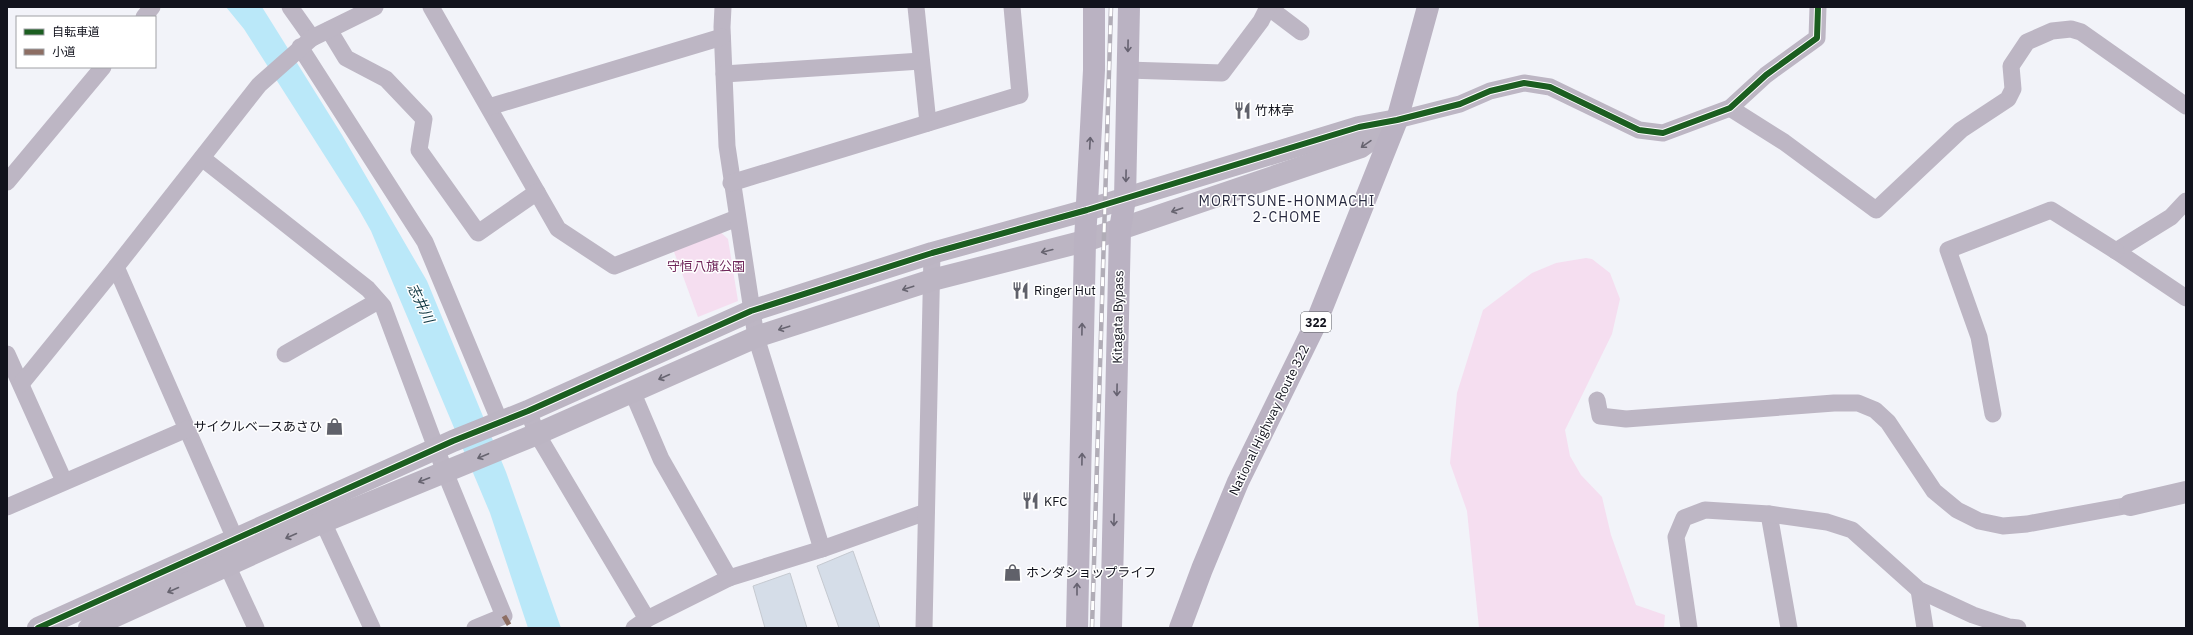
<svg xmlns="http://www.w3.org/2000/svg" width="2193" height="635" font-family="'IBM Plex Sans','Noto Sans JP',sans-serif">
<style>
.green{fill:#f5def0}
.water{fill:#bae8f9}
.building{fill:#d5dde8;stroke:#c5c9d0}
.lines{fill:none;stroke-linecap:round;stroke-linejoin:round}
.street{stroke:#bdb6c4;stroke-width:17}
.secondary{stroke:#bcb5c3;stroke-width:22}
.highway{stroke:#bab2c2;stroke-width:22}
.rail-casing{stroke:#b1adb7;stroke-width:4.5}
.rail{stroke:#fff;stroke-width:3;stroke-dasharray:9;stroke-linecap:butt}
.quiet{stroke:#8d6e63;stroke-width:5;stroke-dasharray:10 5;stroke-linecap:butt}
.cycleway-casing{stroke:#fff;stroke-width:8}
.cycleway{stroke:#1b5e20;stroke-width:6}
.oneway{stroke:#666270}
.oneway2{stroke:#676470}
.labels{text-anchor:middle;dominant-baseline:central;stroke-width:3;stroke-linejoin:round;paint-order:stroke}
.shield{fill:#fff;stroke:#595a61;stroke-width:1}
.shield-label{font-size:12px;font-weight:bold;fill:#12131d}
.poi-label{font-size:13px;fill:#12131d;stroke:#fff;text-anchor:start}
.park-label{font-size:13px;fill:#70285b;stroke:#fff}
.street-label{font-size:13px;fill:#12131d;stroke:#fff}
.neighbourhood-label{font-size:14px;letter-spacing:1px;fill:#282a40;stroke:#fff}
.water-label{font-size:14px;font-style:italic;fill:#0d3641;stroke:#fff}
</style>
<rect width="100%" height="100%" fill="#f2f3f9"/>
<g class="green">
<path d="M717 229 728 239 738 301 698 317 673 249Z"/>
<path d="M1586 258 1592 259 1610 273 1620 299 1612 334 1565 430 1570 456 1581 475 1602 497 1611 535 1636 605 1665 615 1664 628H1479L1467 511 1450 463 1457 393 1483 310 1532 273 1556 263Z"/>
</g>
<path class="water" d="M226 7H262L342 135 427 281 506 472 561 628H528L490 513 371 231 358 208 244 29Z"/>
<g class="building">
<path d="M853 551 880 628H839L817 566Z"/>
<path d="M790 573 807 628H765L753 586Z"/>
</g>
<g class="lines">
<g class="street">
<path d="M290 7 312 38"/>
<path d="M431 7 558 229 614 266 737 218"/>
<path d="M723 7 722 27 727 146 756 337 822 549"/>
<path d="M916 7 928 123"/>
<path d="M1268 7 1301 32"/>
<path d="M144 17 152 7"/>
<path d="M329 30 346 58 386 79 424 119 419 150 478 233 537 192"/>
<path d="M300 47 425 242 500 422"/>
<path d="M1127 70 1222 73 1261 21 1268 7"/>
<path d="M724 74 921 61"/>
<path d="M489 107 722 37"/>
<path d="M1730 108 1784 142 1876 210 1961 130 2008 99 2013 89 2011 66 2027 42 2052 31 2071 29 2081 32 2186 106"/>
<path d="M1397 120 1460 104 1490 91 1524 83 1550 87 1639 130 1663 133 1730 108 1766 75 1817 38 1818 7"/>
<path d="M202 158 368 289 383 306 445 472 504 616 475 628"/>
<path d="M7 182 103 67"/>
<path d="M731 183 1020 95 1012 7"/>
<path d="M2186 201 2171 217 2116 251 2186 298"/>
<path d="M116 267 240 550"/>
<path d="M7 354 64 481"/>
<path d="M285 354 378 301"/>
<path d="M21 384 116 267 259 85 312 38 375 7"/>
<path d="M632 391 661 459 729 578"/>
<path d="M1597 400 1600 416 1626 419 1834 403H1858L1875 410 1888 422 1934 491 1957 510 1979 521 2003 526 2027 524 2130 505"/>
<path d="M528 411 537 434 647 619"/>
<path d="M1993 414 1979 337 1948 250 2051 210 2116 251"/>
<path d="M7 507 187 429"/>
<path d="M1769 514 1789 628"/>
<path d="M323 522 372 628"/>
<path d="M227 565 256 628"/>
<path d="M1919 590 1925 628"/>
<path d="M634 628 647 619 729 578 822 549 926 512"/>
<path d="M924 628 932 253"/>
<path d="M1689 628 1676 537 1684 518 1705 510 1769 514 1827 522 1852 530 1919 590 1973 615 2009 627 2018 628"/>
</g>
<g class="secondary">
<path d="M2130 505 2186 492"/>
<path d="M38 628 453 441 528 411 751 311 932 253 1087 210 1359 127 1397 120"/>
<path d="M89 628 323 522 537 434 756 337 932 280 1085 241 1120 229 1361 147 1395 122"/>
</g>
<g class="highway">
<path d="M1077 628 1085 241 1094 70V7"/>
<path d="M1111 628 1120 229 1125 199 1129 7"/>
<path d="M1180 628 1202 569 1238 482 1316 323 1397 120 1428 7"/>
</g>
<defs>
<path id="rail" d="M1092 628 1111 7"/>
</defs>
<use href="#rail" class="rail-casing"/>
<use href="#rail" class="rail"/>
<path class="quiet" d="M504 616 511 628"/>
<defs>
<path id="cycleway" d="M38 628 453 441 528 411 751 311 932 253 1087 210 1359 127 1397 120 1460 104 1490 91 1524 83 1550 87 1639 130 1663 133 1730 108 1766 75 1817 38 1818 7"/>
</defs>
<use href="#cycleway" class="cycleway-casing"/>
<use href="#cycleway" class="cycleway"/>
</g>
<defs><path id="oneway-shaft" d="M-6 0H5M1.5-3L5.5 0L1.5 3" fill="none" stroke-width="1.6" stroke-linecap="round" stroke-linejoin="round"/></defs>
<g class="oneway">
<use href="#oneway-shaft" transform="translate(1128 46) rotate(91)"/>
<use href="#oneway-shaft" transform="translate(1090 143) rotate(-87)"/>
<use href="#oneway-shaft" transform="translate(1126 176) rotate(91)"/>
<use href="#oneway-shaft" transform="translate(1082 329) rotate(-89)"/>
<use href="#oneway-shaft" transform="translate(1117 390) rotate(91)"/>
<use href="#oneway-shaft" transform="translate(1082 459) rotate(-89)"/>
<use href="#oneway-shaft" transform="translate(1114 520) rotate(91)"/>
<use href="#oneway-shaft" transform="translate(1077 589) rotate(-90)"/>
</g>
<g class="oneway2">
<use href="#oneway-shaft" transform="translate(1366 144) rotate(145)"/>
<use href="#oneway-shaft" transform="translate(1177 210) rotate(161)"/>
<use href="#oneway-shaft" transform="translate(1047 251) rotate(166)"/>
<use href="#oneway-shaft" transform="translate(908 288) rotate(162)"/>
<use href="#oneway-shaft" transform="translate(784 328) rotate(162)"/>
<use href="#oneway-shaft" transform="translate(664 377) rotate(156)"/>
<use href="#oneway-shaft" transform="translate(483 456) rotate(157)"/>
<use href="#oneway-shaft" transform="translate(424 480) rotate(159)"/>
<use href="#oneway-shaft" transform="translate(291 536) rotate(156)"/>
<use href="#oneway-shaft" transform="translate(173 590) rotate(156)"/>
</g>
<defs>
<symbol id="restaurant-bare" viewBox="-9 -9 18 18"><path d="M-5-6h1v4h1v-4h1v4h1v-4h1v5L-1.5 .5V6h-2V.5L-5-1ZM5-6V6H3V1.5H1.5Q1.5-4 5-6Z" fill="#60616a" stroke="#fff" stroke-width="2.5" paint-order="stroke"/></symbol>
<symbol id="shop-bare" viewBox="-9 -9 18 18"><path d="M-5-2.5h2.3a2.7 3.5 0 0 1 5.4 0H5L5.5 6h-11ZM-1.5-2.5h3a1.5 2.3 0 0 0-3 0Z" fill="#60616a" stroke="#fff" stroke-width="2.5" paint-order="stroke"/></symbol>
</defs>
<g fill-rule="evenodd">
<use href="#restaurant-bare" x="1230" y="98" width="25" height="25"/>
<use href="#restaurant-bare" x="1008" y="278" width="25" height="25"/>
<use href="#shop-bare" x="322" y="414" width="25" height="25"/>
<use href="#restaurant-bare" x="1018" y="488" width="25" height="25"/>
<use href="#shop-bare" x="1000" y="560" width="25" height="25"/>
</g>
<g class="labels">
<rect class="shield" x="1301" y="312" width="30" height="20" rx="3"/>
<g class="shield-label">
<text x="1316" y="322">322</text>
</g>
<g class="poi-label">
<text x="1255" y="110">竹林亭</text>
<text x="1034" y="290">Ringer Hut</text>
<text x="322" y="426" text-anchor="end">サイクルベースあさひ</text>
<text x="1044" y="501">KFC</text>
<text x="1026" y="572">ホンダショップライフ</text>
</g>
<g class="park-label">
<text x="706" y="266">守恒八旗公園</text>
</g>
<g class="street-label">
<text transform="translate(1118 317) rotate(-89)">Kitagata Bypass</text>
<text transform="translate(1269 420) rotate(-64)">National Highway Route 322</text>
</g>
<g class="neighbourhood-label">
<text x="1287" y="201">MORITSUNE-HONMACHI<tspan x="1287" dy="16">2-CHOME</tspan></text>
</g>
<g class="water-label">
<text transform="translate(421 303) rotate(64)">志井川</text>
</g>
</g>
<rect width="2193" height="635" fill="none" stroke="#12131d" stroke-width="16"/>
<rect x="16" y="16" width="140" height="52" fill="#ffffff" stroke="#a0a1a5"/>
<rect x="24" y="29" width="20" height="6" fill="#1b5e20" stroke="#a0a1a5"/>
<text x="52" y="36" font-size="12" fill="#12131d">自転車道</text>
<rect x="24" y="49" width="20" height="6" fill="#8d6e63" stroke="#a0a1a5"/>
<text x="52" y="56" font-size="12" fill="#12131d">小道</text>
</svg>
